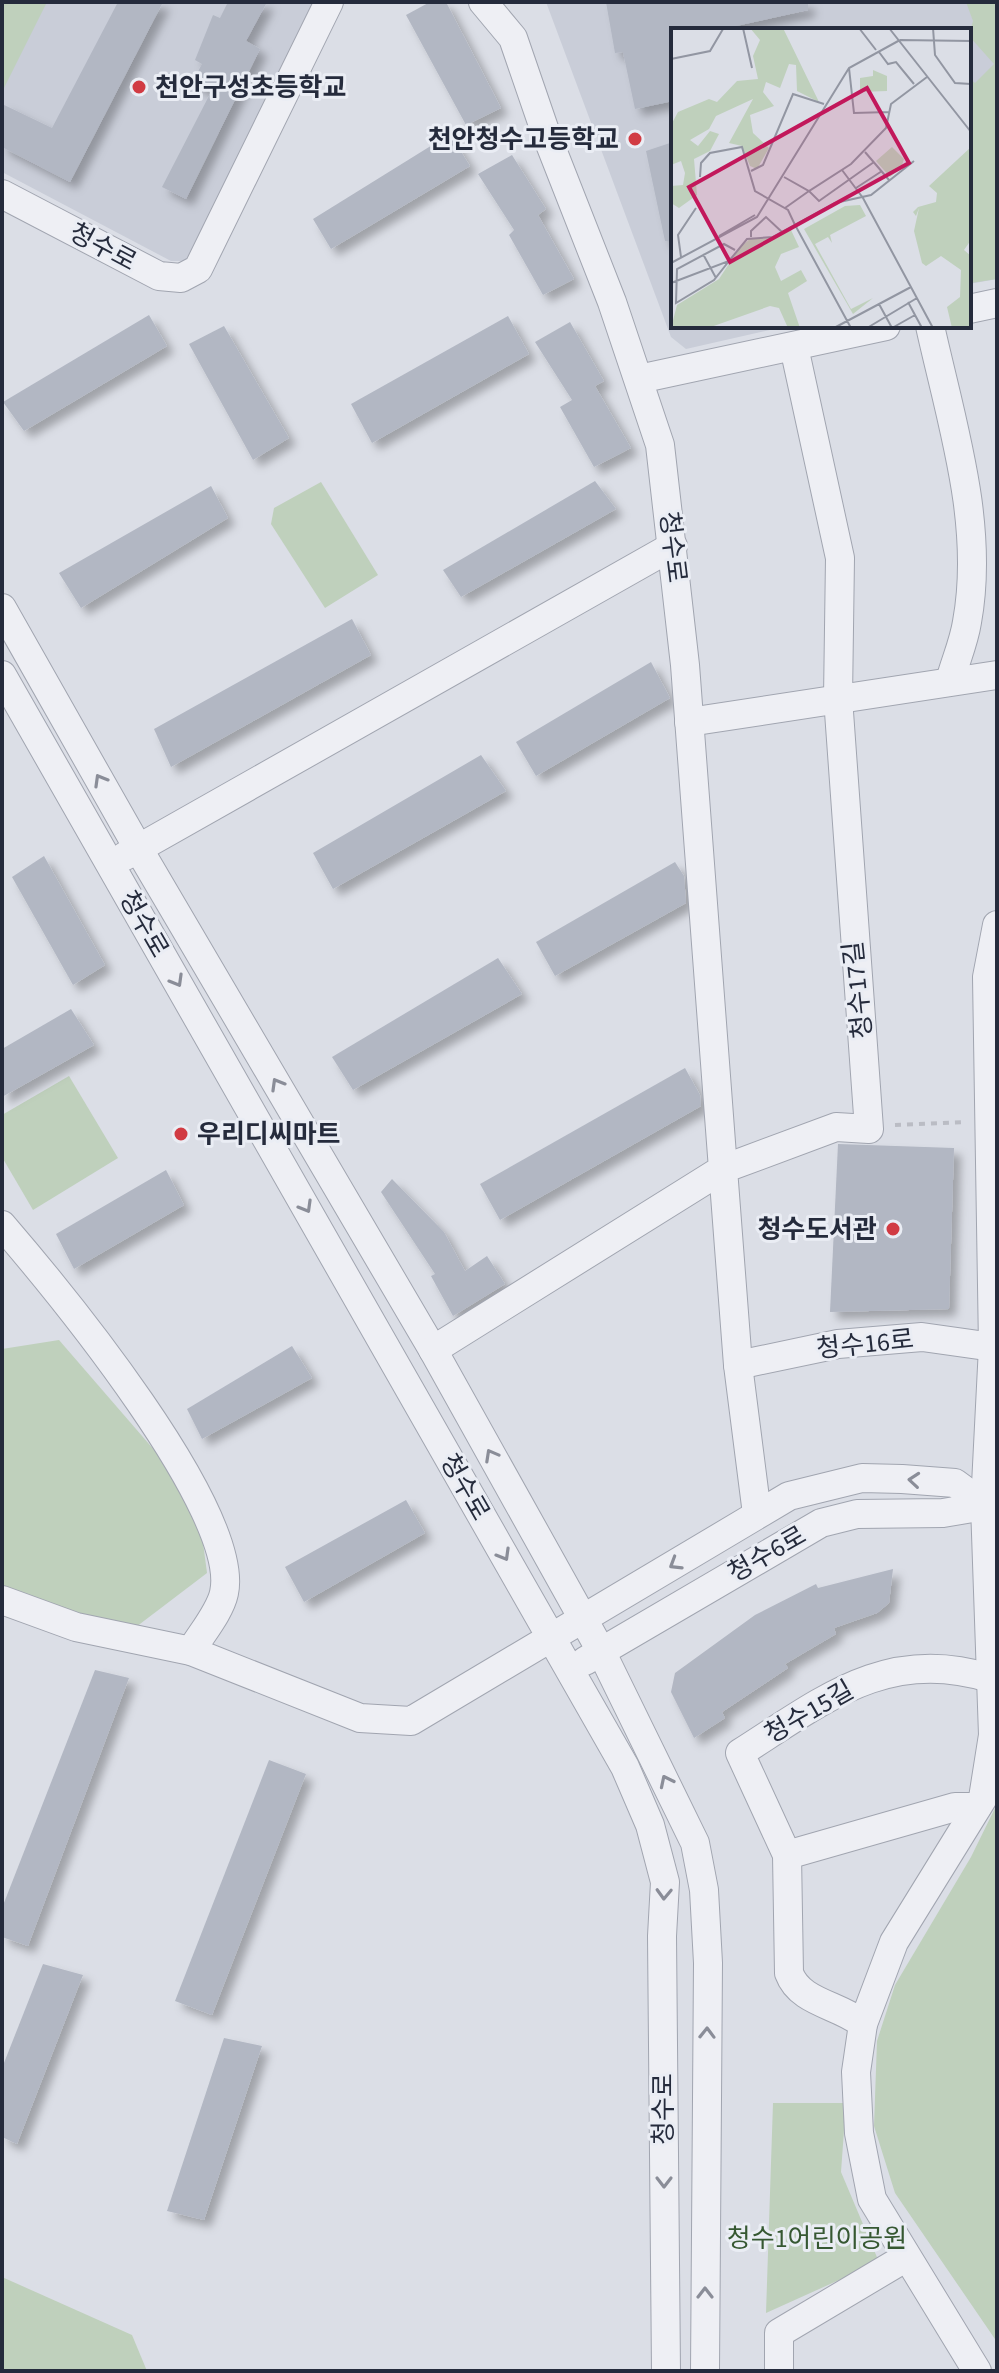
<svg xmlns="http://www.w3.org/2000/svg" width="999" height="2373" font-family="'Source Sans 3','Noto Sans KR',sans-serif">
<style>
.built{fill:#c9cdd8}
.green{fill:#bfd0bc}
.building{fill:#b2b7c3;filter:url(#shadow)}
.lines{fill:none;stroke-linecap:round;stroke-linejoin:round}
.minor-casing{stroke:#a1a5b0;stroke-width:30}
.path{stroke:#babcc4;stroke-width:4;stroke-dasharray:6 6;stroke-linecap:butt}
.minor{stroke:#eeeff4;stroke-width:28}
.oneway{stroke:#8a8d98}
.poi-dot{fill:#d13b43;stroke:#eaedf4;stroke-width:3}
.labels{text-anchor:middle;dominant-baseline:central;stroke-width:6;stroke-linejoin:round;paint-order:stroke}
.poi-label{font-size:26px;font-weight:bold;fill:#252b3c;stroke:#eaedf4;text-anchor:start}
.street-label{font-size:26px;fill:#252b3c;stroke:#eaedf4}
.park-label{font-size:26px;fill:#365832;stroke:#eaedf4}
.inset-road{fill:none;stroke:#9296a2;stroke-width:2}
.view{fill:#c2185b;fill-opacity:0.15;stroke:#c2185b;stroke-width:4}
.inset-edge{fill:none;stroke:#252b3c;stroke-width:4}
</style>
<defs>
<filter id="shadow"><feDropShadow dx="7" dy="7" stdDeviation="4" flood-color="#0004"/></filter>
</defs>
<rect width="100%" height="100%" fill="#dbdee6"/>
<g class="built">
<path d="M2 2H316L193 255 183 261H171L2 172Z"/>
<path d="M546 2H997V279L969 284V30H673V326H787L686 349 671 337Z"/>
</g>
<g class="green">
<path d="M2 2H47L2 92Z"/>
<path d="M966 2H997V279L971 283 969 78 975 83 994 64 969 36 973 21Z"/>
<path d="M321 482 378 575 325 608 271 524 274 508Z"/>
<path d="M69 1076 118 1158 33 1210 2 1157V1115Z"/>
<path d="M59 1340 168 1466 202 1535 207 1573 136 1627 102 1628 2 1588V1349Z"/>
<path d="M997 1804V2342L895 2193 874 2126 877 2041 895 1985 971 1857Z"/>
<path d="M773 2103H846L841 2172 879 2262 766 2313Z"/>
<path d="M2 2277 132 2335 147 2371H2Z"/>
</g>
<g class="building">
<path d="M118 2H163L70 182 2 147V104L52 128Z"/>
<path d="M228 2H267L246 41 260 49 186 199 162 187 211 92 192 83 202 64 195 60 213 15 220 18Z"/>
<path d="M430 2H446L501 108 466 125 406 15Z"/>
<path d="M606 2H808V10L718 30H673V101L635 109 623 52 615 53Z"/>
<path d="M450 134 470 166 331 249 313 219Z"/>
<path d="M673 142V241H665L646 151Z"/>
<path d="M512 155 546 209 538 215 574 279 543 295 509 235 514 230 478 174Z"/>
<path d="M149 315 167 346 24 431 3 402Z"/>
<path d="M508 316 529 354 372 443 351 404Z"/>
<path d="M570 322 604 381 595 386 631 448 594 467 560 407 572 400 535 342Z"/>
<path d="M224 326 289 438 253 460 189 344Z"/>
<path d="M595 481 616 509 461 597 443 570Z"/>
<path d="M211 486 228 518 81 608 59 573Z"/>
<path d="M352 619 371 655 171 767 154 729Z"/>
<path d="M651 662 670 698 536 776 516 742Z"/>
<path d="M481 755 506 791 333 889 313 853Z"/>
<path d="M44 856 105 965 73 985 12 877Z"/>
<path d="M675 862 684 876 686 903 555 976 536 942Z"/>
<path d="M498 958 522 994 353 1090 332 1057Z"/>
<path d="M71 1009 94 1045 2 1097V1049Z"/>
<path d="M685 1068 700 1095 701 1106 500 1220 480 1184Z"/>
<path d="M838 1144 954 1148 949 1309 830 1312Z"/>
<path d="M166 1170 184 1205 74 1269 56 1234Z"/>
<path d="M392 1179 444 1232 465 1271 487 1256 505 1284 453 1316 431 1276 435 1274 381 1192Z"/>
<path d="M292 1346 312 1378 202 1439 187 1409Z"/>
<path d="M406 1500 425 1533 304 1602 285 1567Z"/>
<path d="M893 1569 889 1603 877 1613 834 1628 836 1634 785 1664 788 1668 722 1712 725 1718 694 1738 671 1692 675 1673 755 1615 816 1584 818 1588Z"/>
<path d="M95 1670 129 1678 28 1946 2 1937V1908Z"/>
<path d="M269 1760 306 1774 212 2015 175 2001Z"/>
<path d="M43 1964 83 1975 17 2144 2 2137V2068Z"/>
<path d="M224 2038 262 2046 204 2220 167 2211Z"/>
</g>
<g class="lines">
<defs>
<g id="minor">
<path d="M2 194 159 276 181 278 198 269 329 2"/>
<path d="M969 309 997 303"/>
<path d="M930 326C951 421 985 524 967 622 964 642 955 662 950 681"/>
<path d="M639 379 886 326"/>
<path d="M2 608 138 848 433 1350 601 1651 695 1843 704 1890 708 1963 705 2371"/>
<path d="M2 675 625 1767 650 1825 665 1882 662 1936 666 2371"/>
<path d="M689 722 997 675"/>
<path d="M125 856 673 546"/>
<path d="M2 1225C57 1289 242 1512 224 1593 220 1612 201 1634 191 1651"/>
<path d="M433 1350 723 1169 685 665 660 445 612 302 546 134 513 38 483 2"/>
<path d="M738 1365 838 1344 922 1337 993 1347"/>
<path d="M757 1514 738 1365 723 1169 836 1127 869 1129 838 698 840 558 794 347"/>
<path d="M2 1600 76 1627 191 1651 360 1718 411 1721 789 1496 862 1478 902 1479 955 1483 985 1505"/>
<path d="M585 1661 821 1523 857 1514 943 1513 996 1504"/>
<path d="M787 1855 955 1807H977"/>
<path d="M863 2024C838 2004 800 2003 789 1973L787 1855 740 1753C822 1701 887 1646 989 1678"/>
<path d="M779 2371V2333L905 2258"/>
<path d="M977 2371 872 2199 859 2133 856 2072 863 2024 894 1942 983 1798 993 1735 985 1505 993 1347 987 977 997 925"/>
</g>
</defs>
<use href="#minor" class="minor-casing"/>
<path class="path" d="M895 1125 966 1122"/>
<use href="#minor" class="minor"/>
</g>
<defs><path id="oneway-chevron" d="M-2-3.5L2.5 0L-2 3.5" fill="none" stroke-width="1.6" stroke-linecap="round" stroke-linejoin="round" transform="scale(2)"/></defs>
<g class="oneway">
<use href="#oneway-chevron" transform="translate(100 780) rotate(-120)"/>
<use href="#oneway-chevron" transform="translate(177 981) rotate(60)"/>
<use href="#oneway-chevron" transform="translate(277 1084) rotate(-120)"/>
<use href="#oneway-chevron" transform="translate(306 1207) rotate(60)"/>
<use href="#oneway-chevron" transform="translate(491 1455) rotate(-119)"/>
<use href="#oneway-chevron" transform="translate(914 1480) rotate(-175)"/>
<use href="#oneway-chevron" transform="translate(504 1555) rotate(60)"/>
<use href="#oneway-chevron" transform="translate(675 1564) rotate(148)"/>
<use href="#oneway-chevron" transform="translate(666 1781) rotate(-116)"/>
<use href="#oneway-chevron" transform="translate(664 1894) rotate(92)"/>
<use href="#oneway-chevron" transform="translate(707 2033) rotate(-89)"/>
<use href="#oneway-chevron" transform="translate(664 2182) rotate(90)"/>
<use href="#oneway-chevron" transform="translate(705 2293) rotate(-90)"/>
</g>
<g class="poi-dot">
<circle cx="139" cy="87" r="8"/>
<circle cx="635" cy="139" r="8"/>
<circle cx="181" cy="1134" r="8"/>
<circle cx="893" cy="1229" r="8"/>
</g>
<g class="labels">
<g class="poi-label">
<text x="155" y="87">천안구성초등학교</text>
<text x="619" y="139" text-anchor="end">천안청수고등학교</text>
<text x="197" y="1134">우리디씨마트</text>
<text x="877" y="1229" text-anchor="end">청수도서관</text>
</g>
<g class="street-label">
<text transform="translate(103 247) rotate(28)">청수로</text>
<text transform="translate(673 547) rotate(83)">청수로</text>
<text transform="translate(144 924) rotate(60)">청수로</text>
<text transform="translate(858 990) rotate(-96)">청수17길</text>
<text transform="translate(865 1344) rotate(-6)">청수16로</text>
<text transform="translate(465 1487) rotate(60)">청수로</text>
<text transform="translate(767 1554) rotate(-30)">청수6로</text>
<text transform="translate(809 1712) rotate(-30)">청수15길</text>
<text transform="translate(663 2109) rotate(-90)">청수로</text>
</g>
<g class="park-label">
<text x="817" y="2238">청수1어린이공원</text>
</g>
</g>
<g transform="translate(671 28)">
<rect width="300" height="300" fill="#dbdee6"/>
<path d="M79 0H112L148 74 126 63 125 37 118 36 109 60 95 54 92 64 103 78 79 87 82 105 98 120 86 141 79 138 71 118 58 115 82 71 45 88 38 101 19 112 27 118 39 103 48 106 39 123 23 131 26 167 8 180 0 175V158L12 157 14 145 10 133 0 137V97L7 84 38 71 46 74 66 53 87 51 82 28 89 12ZM202 42 216 48V63L189 64V50L202 48ZM221 119 233 131 231 137 239 133 219 149 205 133ZM300 119V212L293 222 300 228V300H281L276 279 289 269 290 242 270 228 255 238 251 235 243 203 248 180 245 188 242 184 247 179 265 174 266 165 258 158ZM174 178 189 177 195 188 159 207 161 215 157 209 144 216 180 281 202 270 182 286 133 201ZM120 202 128 219 110 226 104 239 110 253 130 242 136 253 117 265 129 300H117L108 280 99 278 37 300H0L6 277 48 251 69 219 79 211 105 210Z" fill="#bfd0bc"/>
<path class="inset-road" d="M72 0 81 40M188 0 205 22M218 0 300 104M262 0 264 27 284 55 300 56M229 12 300 13M208 24 217 36 225 34 243 56M0 31 39 23 52 1M178 40 183 85 218 84M194 124 218 152M171 142 192 170 262 300M80 143 92 137 122 66 153 76M29 149 30 135 39 125 71 119 84 163 117 182 124 197M113 149 138 163 180 136 215 100 220 76 256 49M185 160 211 143M114 180 138 163 148 173 203 134M123 195 180 300M48 208 84 187M80 209V203L95 189 111 204M32 226 45 250M10 229 7 207 25 180M58 233 43 252 5 275 6 241 53 216 64 222M0 235 86 189 178 40 229 12M0 255 58 233 76 211 102 209 164 175 200 167 243 133M237 274 251 300M208 276 221 300M163 300 240 259M196 300 246 270M221 300 244 287"/>
<path class="view" d="M196 60 238 135 59 234 18 159Z"/>
<rect width="300" height="300" class="inset-edge"/>
</g>
<rect width="999" height="2373" fill="none" stroke="#252b3c" stroke-width="8"/>
</svg>
